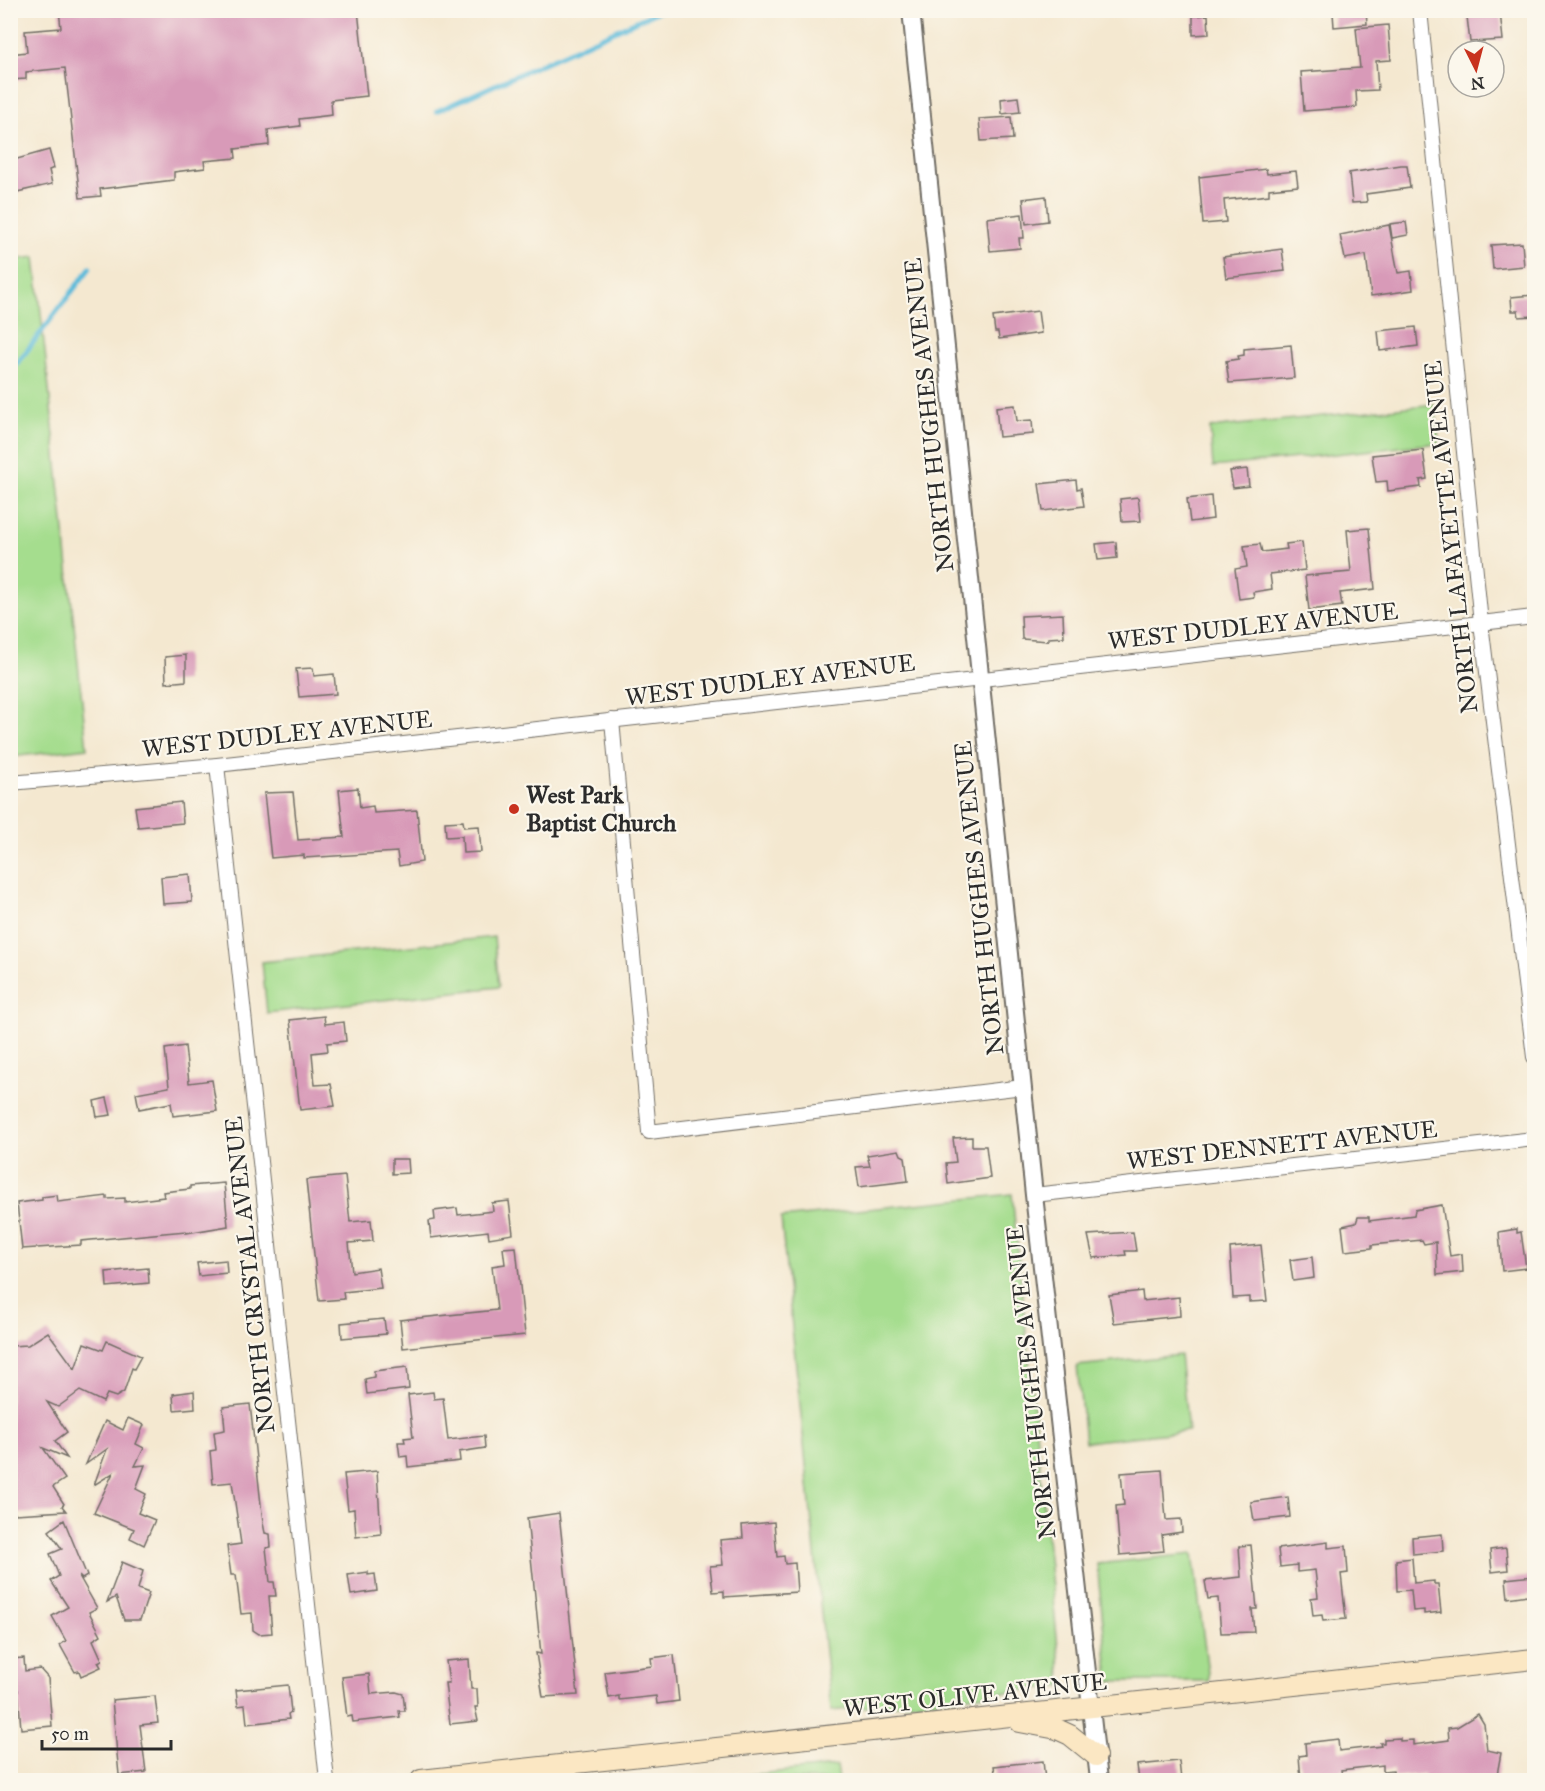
<svg xmlns="http://www.w3.org/2000/svg" width="1545" height="1791" font-family="'IM FELL Great Primer',serif">
<style>
.green{fill:#a5dd8e;stroke:#68845c;stroke-width:1.5}
.lines{fill:none;stroke-linecap:round;stroke-linejoin:round}
.stream{stroke:#5cbbda;stroke-width:5}
.building{fill:#d89ab8}
.minor-casing{stroke:#716d65;stroke-width:16}
.tertiary-casing{stroke:#716d65;stroke-width:20}
.secondary-casing{stroke:#716d65;stroke-width:22}
.minor{stroke:#fff;stroke-width:14}
.tertiary{stroke:#fff;stroke-width:16}
.secondary{stroke:#fbe7c3;stroke-width:20}
.poi-dot{fill:#c8321e;stroke:#fbf7ec;stroke-width:2}
.labels{text-anchor:middle;dominant-baseline:central;stroke-width:4.5;stroke-linejoin:round;paint-order:stroke}
.street-label{font-size:24px;fill:#2b2b2b;stroke:#fbf7ec}
.poi-label{font-size:24px;font-weight:bold;fill:#2b2b2b;stroke:#fbf7ec;text-anchor:start}
</style>
<rect width="100%" height="100%" fill="#fbf7ec"/>
<filter id="ink" filterUnits="userSpaceOnUse"><feTurbulence type="fractalNoise" baseFrequency=".0167" numOctaves="2"/><feDisplacementMap in="SourceGraphic" scale="12" xChannelSelector="R" yChannelSelector="G"/><feConvolveMatrix kernelMatrix="1 2 1 2 8 2 1 2 1" color-interpolation-filters="sRGB"/></filter>
<filter id="wash" filterUnits="userSpaceOnUse"><feTurbulence type="fractalNoise" baseFrequency=".008" numOctaves="4" result="noise"/><feDisplacementMap in="SourceGraphic" scale="24" xChannelSelector="R" yChannelSelector="G"/><feGaussianBlur stdDeviation="1.35" result="paint"/><feColorMatrix in="noise" values="0 0 0 0 0 0 0 0 0 0 0 0 0 0 0 0 0 1.4 0 .05"/><feComposite in="paint" operator="in"/></filter>
<g filter="url(#wash)">
<rect width="100%" height="100%" fill="#f4e8d0"/>
<g class="green">
<path d="M35 257 87 748 11 757V260Z"/>
<path d="M1435 404 1439 443 1213 467 1210 428Z"/>
<path d="M494 937 499 987 267 1013 262 962Z"/>
<path d="M1012 1194 1062 1686 831 1711 781 1218Z"/>
<path d="M1180 1355 1188 1431 1085 1442 1077 1366Z"/>
<path d="M1193 1554 1209 1681H1109L1097 1564Z"/>
<path d="M837 1766 839 1780H697Z"/>
</g>
<g class="lines">
<g class="stream">
<path d="M437 111 661 10"/>
<path d="M10 373 90 268"/>
</g>
</g>
<g id="blocks">
<g class="building">
<path d="M59 10H358L367 96 331 100 332 115 299 119 300 126 268 130 269 145 235 149 236 158 204 161 205 168 174 172V180L100 189 101 196 80 198 65 68 26 72V79L10 80V54L27 52 25 31 61 28Z"/>
<path d="M1353 10H1366L1367 24 1334 27 1333 13Z"/>
<path d="M1500 12 1503 40 1470 42 1467 17Z"/>
<path d="M1208 15 1209 34 1193 35V16Z"/>
<path d="M1388 25 1391 60 1376 61 1378 90 1356 91 1357 107 1304 111 1301 72 1360 68 1356 28Z"/>
<path d="M1018 97 1020 112 1002 114 1001 99Z"/>
<path d="M1011 117 1013 139 981 141 979 119Z"/>
<path d="M49 150 54 168 49 170 52 184 17 192 10 170V161Z"/>
<path d="M1401 165H1407L1410 188 1366 194 1367 202 1352 203 1349 173Z"/>
<path d="M1266 169 1267 174 1296 171 1298 186 1269 189V195L1224 200 1226 222 1203 224 1199 177Z"/>
<path d="M1046 196 1048 221 1026 224 1023 199Z"/>
<path d="M1022 214 1024 238H1019L1020 248 990 251 987 218Z"/>
<path d="M1406 222 1408 235 1392 238 1390 224Z"/>
<path d="M1389 225 1398 273 1411 271 1413 290 1371 296 1366 255 1345 259 1340 235Z"/>
<path d="M1522 243 1524 266 1493 269 1491 245Z"/>
<path d="M1282 249 1285 271 1226 278 1223 257Z"/>
<path d="M1534 295V316L1519 317 1518 311H1512L1511 297Z"/>
<path d="M1038 311 1041 333 999 339 998 332H995L993 317Z"/>
<path d="M1416 327 1418 346 1380 351 1378 331Z"/>
<path d="M1291 345 1294 378 1229 383 1226 361 1239 359 1238 356 1244 355V349Z"/>
<path d="M1015 405 1017 421 1032 420 1033 434 999 437 996 407Z"/>
<path d="M1423 450 1427 479 1420 480 1421 487 1388 491 1387 481 1376 482 1372 455Z"/>
<path d="M1247 469 1249 486 1233 488 1230 471Z"/>
<path d="M1076 480 1077 489 1081 488 1084 506 1043 511 1039 484Z"/>
<path d="M1211 496 1213 519 1190 522 1187 499Z"/>
<path d="M1138 497 1141 521 1122 522 1120 499Z"/>
<path d="M1369 528 1375 589 1340 593 1342 606 1309 610 1305 576 1351 572 1347 530Z"/>
<path d="M1116 542 1117 558 1098 560 1096 544Z"/>
<path d="M1302 542 1305 570 1270 574 1272 589 1253 592 1254 597 1239 599 1235 569 1247 567 1244 546 1260 544 1262 552 1287 549 1286 544Z"/>
<path d="M1063 614 1064 637 1048 638V641L1022 639 1021 616Z"/>
<path d="M186 655V681L166 683 165 657Z"/>
<path d="M313 668 314 676 334 674 336 694 299 697 296 669Z"/>
<path d="M358 788 360 808 373 806 374 813 417 810 422 862 399 866 397 852 304 858V855L271 858 264 793 293 792 298 840 344 837 339 790Z"/>
<path d="M181 802 183 823 138 827 135 807Z"/>
<path d="M463 821 464 827 479 826 481 852 463 853 462 836 446 837 445 822Z"/>
<path d="M190 874 192 902 163 904 161 877Z"/>
<path d="M324 1016 325 1024 344 1022 346 1041 327 1043 328 1051 312 1053 315 1085 331 1084 335 1106 300 1110 290 1020Z"/>
<path d="M185 1046 189 1083 212 1080 217 1111 173 1116 171 1103 139 1109 136 1093 169 1087 165 1049Z"/>
<path d="M107 1098 111 1115 97 1117 94 1101Z"/>
<path d="M972 1137V1146H986L990 1178 948 1184 946 1163 956 1162 953 1138Z"/>
<path d="M899 1150 901 1155 905 1157 908 1181 859 1187 856 1167 870 1166 867 1155Z"/>
<path d="M392 1159H408L409 1173 392 1174Z"/>
<path d="M345 1176 350 1222 371 1220 373 1241 349 1243 352 1272 378 1268 381 1288 343 1292 344 1299 319 1301 306 1180Z"/>
<path d="M224 1183 228 1226 186 1233V1231L164 1233 81 1241V1245L22 1249 17 1203 42 1200V1197L57 1195 58 1202 107 1196V1199L125 1198V1202L164 1197 163 1192 190 1189V1186Z"/>
<path d="M509 1201 513 1234 489 1238 488 1231 431 1238 429 1221 435 1220 434 1211 457 1208 458 1215 493 1211 492 1203Z"/>
<path d="M1442 1205 1450 1256 1462 1254 1463 1272 1437 1275 1436 1242 1424 1244 1422 1240 1372 1245V1248L1345 1251 1342 1226 1356 1223 1358 1217H1369V1221L1414 1215 1415 1210Z"/>
<path d="M1517 1229V1233L1521 1232 1526 1268 1502 1271 1499 1232Z"/>
<path d="M1133 1232 1136 1251H1125L1126 1255 1093 1258 1088 1235Z"/>
<path d="M1261 1245 1267 1301 1249 1302V1297L1233 1298 1230 1248Z"/>
<path d="M516 1247 525 1335 403 1348 400 1320 497 1310 492 1266 505 1264 503 1248Z"/>
<path d="M1312 1257 1314 1278 1293 1281 1290 1260Z"/>
<path d="M226 1260 227 1273 199 1276 197 1263Z"/>
<path d="M148 1268 149 1283 107 1287 106 1272Z"/>
<path d="M1142 1291 1143 1301 1179 1297 1180 1316 1114 1323 1109 1295Z"/>
<path d="M384 1319 386 1334 342 1338 341 1323Z"/>
<path d="M48 1332 75 1369 84 1343 103 1350 107 1341 141 1356 134 1369 132 1368 124 1392 116 1397 107 1394 103 1402 80 1391 58 1407 47 1402 67 1432 55 1441 67 1458 43 1448 65 1479 53 1487 64 1504 62 1506 66 1511 14 1514 10 1472V1346L28 1345Z"/>
<path d="M407 1367 409 1389 367 1394 365 1379 374 1377V1371Z"/>
<path d="M194 1391 195 1408 174 1410 173 1394Z"/>
<path d="M433 1392 434 1399 443 1398 448 1440 484 1436 485 1448 459 1452 460 1461 408 1467 407 1456 400 1457 398 1442H405L404 1438 413 1437 408 1395Z"/>
<path d="M250 1404 263 1523 265 1533 270 1534 271 1547 266 1548 270 1582H274L276 1596H269L272 1633 259 1634 253 1630 252 1613 241 1614 236 1575H231L227 1546 241 1544 232 1482 213 1484 210 1451 216 1450 214 1432 225 1430 223 1407Z"/>
<path d="M128 1418 144 1425 136 1444 144 1448 135 1466 145 1465 136 1489 146 1494 138 1513 155 1520 144 1545 130 1538 134 1529 94 1513 113 1473 94 1485 107 1449 86 1464 105 1421 123 1430Z"/>
<path d="M1162 1470 1166 1520 1181 1519 1182 1532 1162 1535 1164 1551 1120 1555 1116 1506 1124 1505 1121 1473Z"/>
<path d="M377 1471 381 1534 356 1537 354 1509 348 1510 344 1474Z"/>
<path d="M1288 1497 1290 1517 1254 1521 1251 1502Z"/>
<path d="M559 1513 578 1695 543 1697 536 1653 541 1654 527 1518Z"/>
<path d="M64 1520 87 1576 82 1579 79 1576 97 1608 89 1612 101 1635 93 1640 102 1660 98 1662 101 1667 81 1676 79 1671 75 1672 60 1645 66 1641 52 1616 68 1607 51 1581 59 1576 50 1554 62 1549 49 1531Z"/>
<path d="M774 1522 777 1557 784 1556 785 1564 795 1563 797 1592 724 1597V1591L713 1592 710 1566 723 1565 720 1540 743 1538 742 1525Z"/>
<path d="M1442 1534 1443 1551 1413 1554 1412 1537Z"/>
<path d="M1328 1542V1548L1346 1546 1348 1573 1341 1574 1346 1619 1323 1621 1322 1615 1313 1616 1311 1598 1318 1597 1315 1570 1297 1572V1565L1280 1567 1278 1549Z"/>
<path d="M1251 1545 1257 1609H1252L1254 1632 1221 1633 1218 1598 1208 1599 1205 1581 1241 1577 1239 1546Z"/>
<path d="M1506 1548 1508 1570 1492 1572 1490 1550Z"/>
<path d="M1412 1558 1414 1583 1434 1581V1584H1438L1441 1612 1424 1614V1610L1413 1611 1411 1590 1397 1591 1396 1560Z"/>
<path d="M122 1562 143 1571 138 1589 149 1593 140 1620H124L116 1597 107 1602Z"/>
<path d="M368 1572V1575L375 1574 377 1591 351 1595 348 1575Z"/>
<path d="M1534 1576V1594L1508 1598 1506 1579Z"/>
<path d="M674 1655 679 1701 657 1704 656 1696 619 1700V1696L609 1698 605 1672 652 1666 651 1658Z"/>
<path d="M24 1658 25 1671 40 1669 48 1678 52 1726 21 1729 18 1690H10V1659Z"/>
<path d="M469 1659 471 1689H477L478 1707H475L478 1721 450 1724 445 1683H449L446 1661Z"/>
<path d="M369 1674 371 1694 396 1692 403 1694 405 1711H399L400 1717 353 1722 352 1716 347 1717 342 1677Z"/>
<path d="M288 1685 291 1712 288 1714 289 1719 247 1724 245 1705 238 1706 236 1690Z"/>
<path d="M155 1696 158 1723 140 1725 146 1772 119 1775 112 1700Z"/>
<path d="M1478 1714 1484 1724 1487 1750 1501 1753 1496 1780H1424L1423 1774 1394 1777 1393 1770 1383 1771V1765L1341 1770 1342 1778 1301 1780 1299 1756 1306 1755 1305 1743 1338 1739 1339 1751 1381 1746 1380 1743H1384V1739L1400 1738V1741L1413 1740V1745L1449 1740 1448 1728 1457 1727Z"/>
<path d="M1043 1761 1045 1780H996L994 1766Z"/>
<path d="M1179 1761 1181 1780H1139L1137 1765Z"/>
</g>
</g>
</g>
<g filter="url(#ink)">
<use href="#blocks" fill-opacity="0" stroke="#716d65" stroke-width="1.5"/>
<g class="lines">
<defs>
<g id="minor">
<path d="M1420 10 1481 623 1534 1057"/>
<path d="M612 720 649 1132 1023 1087"/>
<path d="M217 765 327 1780"/>
<path d="M10 783 217 765 1534 617"/>
<path d="M1034 1195 1534 1139"/>
</g>
<path id="tertiary" d="M911 10 1034 1195 1099 1780"/>
<g id="secondary">
<path d="M1020 1722 1057 1729 1070 1735 1096 1756"/>
<path d="M421 1780 1534 1659"/>
</g>
</defs>
<use href="#minor" class="minor-casing"/>
<use href="#tertiary" class="tertiary-casing"/>
<use href="#secondary" class="secondary-casing"/>
<use href="#minor" class="minor"/>
<use href="#tertiary" class="tertiary"/>
<use href="#secondary" class="secondary"/>
</g>
</g>
<circle class="poi-dot" cx="514" cy="809" r="6"/>
<g class="labels">
<g class="street-label">
<text transform="translate(929 415) rotate(-96)">NORTH HUGHES AVENUE</text>
<text transform="translate(1451 537) rotate(-96)">NORTH LAFAYETTE AVENUE</text>
<text transform="translate(1253 626) rotate(-6)">WEST DUDLEY AVENUE</text>
<text transform="translate(770 680) rotate(-7)">WEST DUDLEY AVENUE</text>
<text transform="translate(287 734) rotate(-6)">WEST DUDLEY AVENUE</text>
<text transform="translate(979 898) rotate(-96)">NORTH HUGHES AVENUE</text>
<text transform="translate(1282 1145) rotate(-6)">WEST DENNETT AVENUE</text>
<text transform="translate(250 1275) rotate(-96)">NORTH CRYSTAL AVENUE</text>
<text transform="translate(1031 1382) rotate(-96)">NORTH HUGHES AVENUE</text>
<text transform="translate(975 1695) rotate(-6)">WEST OLIVE AVENUE</text>
</g>
<g class="poi-label">
<text x="526" y="795">West Park<tspan x="526" dy="28">Baptist Church</tspan></text>
</g>
</g>
<rect width="1545" height="1791" fill="none" stroke="#fbf7ec" stroke-width="36"/>
<g transform="translate(1476 69) rotate(174)"><circle r="28" fill="#fbf7ec" stroke="#a8a59f" stroke-width="1.5"/>
<path d="M0-4.5L10 22L0 15L-10 22Z" fill="#c8321e"/>
<text y="-9" font-size="16" font-weight="bold" text-anchor="middle" fill="#2b2b2b">N</text>
</g>
<path d="M42 1740v9h129v-9" fill="none" stroke="#2b2b2b" stroke-width="3"/>
<text x="51" y="1740" font-size="18" fill="#2b2b2b" stroke="#fbf7ec" stroke-width="4.5" paint-order="stroke">50 m</text>
</svg>
